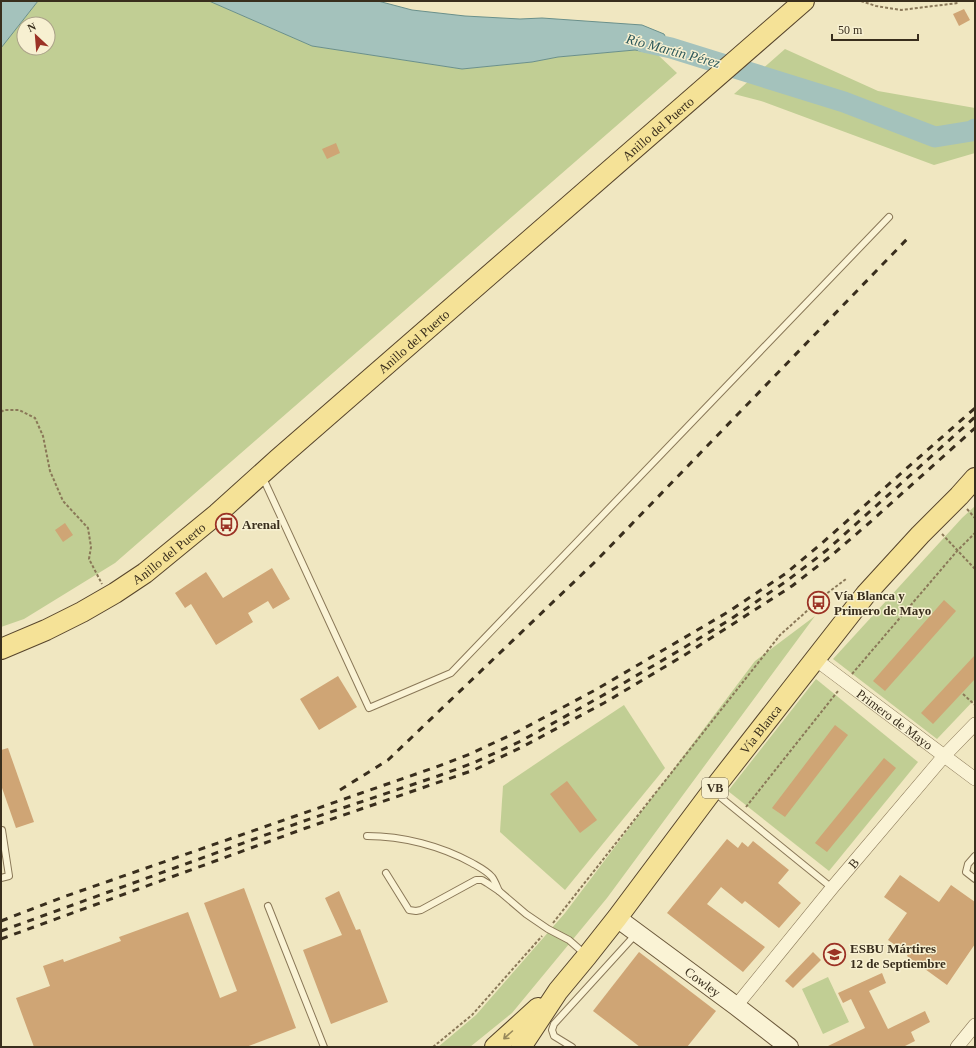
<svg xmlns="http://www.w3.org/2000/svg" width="976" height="1048" font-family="Georgia,serif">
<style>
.green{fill:#c1ce94;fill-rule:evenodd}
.water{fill:#a4c2bc;stroke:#6a908b}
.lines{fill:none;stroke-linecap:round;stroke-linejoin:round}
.river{stroke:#a4c2bc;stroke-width:21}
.building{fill:#cfa575}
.lane-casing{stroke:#8a7858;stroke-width:8}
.street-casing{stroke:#8a7858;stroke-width:14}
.secondary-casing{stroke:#6c593b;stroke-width:20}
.primary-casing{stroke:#57452c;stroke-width:22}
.path{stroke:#8a7858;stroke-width:2;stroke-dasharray:3 2;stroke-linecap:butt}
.lane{stroke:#faf3d5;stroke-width:6}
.street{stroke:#faf3d5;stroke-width:13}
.secondary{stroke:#faf3d5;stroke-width:18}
.primary{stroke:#f5e297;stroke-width:20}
.rail{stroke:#392e1d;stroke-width:3;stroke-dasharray:7 7;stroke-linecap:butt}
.oneway{stroke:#97885a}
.labels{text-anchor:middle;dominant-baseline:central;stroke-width:3;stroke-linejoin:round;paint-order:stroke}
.shield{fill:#f7f0d1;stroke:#726853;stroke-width:1}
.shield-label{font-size:12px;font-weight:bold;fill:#392e1d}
.street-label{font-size:13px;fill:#392e1d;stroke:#f7f0d1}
.poi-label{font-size:13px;font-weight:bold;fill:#392e1d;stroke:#f7f0d1;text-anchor:start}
.water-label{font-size:14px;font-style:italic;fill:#2b5759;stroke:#f7f0d1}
</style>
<rect width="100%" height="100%" fill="#f0e7c1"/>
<g class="green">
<path d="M38 1H209L312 46 462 69 532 62 558 57 635 50 657 54 677 73 115 563 24 619 1 627V48ZM24 24H48V48H24Z"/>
<path d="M785 49 878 91 975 108V153L934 165 761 101 734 94Z"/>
<path d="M975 506V699L937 739 833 659 962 518Z"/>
<path d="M815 616 607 898 512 1013 470 1047H438L476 1015 565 913 755 661Z"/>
<path d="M816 679 918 762 829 871 728 791Z"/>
<path d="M624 705 665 768 565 890 500 832 503 786 562 746Z"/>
<path d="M828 977 849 1022 823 1034 802 989Z"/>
</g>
<g class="water">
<path d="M1 1H38L1 48Z"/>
<path d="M209 1H378L412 10 465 16 520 19 542 18 642 25 664 34 671 48 657 54 635 50 558 57 532 62 462 69 312 46Z"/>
</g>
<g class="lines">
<path class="river" d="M644 42 671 48 844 102 935 137 972 131 975 129"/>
</g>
<g class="building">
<path d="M964 9 970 20 959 26 953 14Z"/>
<path d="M336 143 340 153 327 159 322 149Z"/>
<path d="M65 523 73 535 63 542 55 530Z"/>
<path d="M272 568 290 599 273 609 268 601 248 613 253 622 216 645 191 604 185 608 175 593 206 572 223 598Z"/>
<path d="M944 600 956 611 885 691 873 681Z"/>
<path d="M975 655V679L933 724 921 713Z"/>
<path d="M338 676 357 707 319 730 300 699Z"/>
<path d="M835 725 848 735 785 817 772 808Z"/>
<path d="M8 748 34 822 16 828 1 785V750Z"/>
<path d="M884 758 896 768 827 852 815 843Z"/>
<path d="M567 781 597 820 580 833 550 794Z"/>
<path d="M727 839 738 848 742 842 748 847 753 841 789 870 778 883 801 903 779 928 745 901 742 904 721 887 707 904 765 947 743 972 667 913Z"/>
<path d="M900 875 939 902 951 885 975 902V944L947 985 907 956 908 954 888 940 907 913 884 897Z"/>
<path d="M244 888 296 1028 246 1047H34L16 998 50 986 43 966 63 959 64 962 121 941 119 937 188 912 220 998 237 991 204 903Z"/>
<path d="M339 891 356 930 360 929 388 1002 331 1024 303 950 342 935 325 898Z"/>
<path d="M639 952 716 1011 687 1047H640L593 1011Z"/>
<path d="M813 952 821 960 793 988 785 981Z"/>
<path d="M882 973 886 983 869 991 888 1029 925 1011 930 1022 911 1032 915 1041 903 1047H826L865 1028 851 999 843 1003 838 993Z"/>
</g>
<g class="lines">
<defs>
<g id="lane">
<path d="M263 478 369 708 451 673 889 217"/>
<path d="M714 792 832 888"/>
<path d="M367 836C403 836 441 846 472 863 479 867 487 871 492 877 495 881 497 887 499 891"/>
<path d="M975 856 968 864 966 872 975 879"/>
<path d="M386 873 409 910 416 911 421 910 476 880H482L487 883 499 891 526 914 548 929 569 940 586 955"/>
<path d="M1 878 9 876 2 830"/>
<path d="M268 906 324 1047"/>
<path d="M572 1047 554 1036 552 1030 554 1024 636 934"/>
</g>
<g id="street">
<path id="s1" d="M815 659 975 779"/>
<path id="s2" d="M736 1006 832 888 944 756 975 724"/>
<path d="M957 1047 975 1025"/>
</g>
<g id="secondary">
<path id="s3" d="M617 918 736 1006 789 1047"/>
</g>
<g id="primary">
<path id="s4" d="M1 649 46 630 82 612 115 593 145 573 217 514 278 459 804 1"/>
<path d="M495 1047 538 1008"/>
<path id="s5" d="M521 1047 558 991 587 956 617 918 712 791 866 594 920 535 959 496 975 478"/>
</g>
</defs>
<use href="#lane" class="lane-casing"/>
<use href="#street" class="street-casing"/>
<use href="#secondary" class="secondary-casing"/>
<use href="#primary" class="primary-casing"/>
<g class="path">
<path d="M861 1 876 6 901 10 958 3"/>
<path d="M1 412 4 410H19L35 418 43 436 50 471 63 501 88 528 91 547 89 559 102 584"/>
<path d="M967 509 975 518"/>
<path d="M942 534 975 569"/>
<path d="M852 674 957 551 975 533"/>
<path d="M963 694 975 705"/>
<path d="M746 807 838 691"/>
<path d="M553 923 780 635 826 594 846 579"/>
<path d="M433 1047 472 1015 542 936"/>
</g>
<use href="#lane" class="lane"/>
<use href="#street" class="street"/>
<use href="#secondary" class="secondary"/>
<use href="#primary" class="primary"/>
<g class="rail">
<path d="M340 790 388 760 598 559 909 237"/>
<path d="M1 921 66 896 436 767 470 754 517 732 597 689 728 612 785 574 821 544 975 408"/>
<path d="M1 931 304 821 438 776 473 763 521 741 600 697 680 650 731 619 788 580 827 550 975 417"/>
<path d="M1 939 306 828 474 770 524 746 604 703 683 656 792 586 832 555 868 524 975 428"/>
</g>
</g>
<defs><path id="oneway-shaft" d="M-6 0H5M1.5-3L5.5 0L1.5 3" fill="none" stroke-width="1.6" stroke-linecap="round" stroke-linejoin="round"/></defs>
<use class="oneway" href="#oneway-shaft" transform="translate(508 1035) rotate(138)"/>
<defs>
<symbol id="bus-ring" viewBox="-11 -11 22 22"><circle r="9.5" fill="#f7f0d1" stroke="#9b3225" stroke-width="1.5"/><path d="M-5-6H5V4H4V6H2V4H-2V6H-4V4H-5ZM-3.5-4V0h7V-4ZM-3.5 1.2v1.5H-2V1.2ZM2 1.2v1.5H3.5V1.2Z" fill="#9b3225"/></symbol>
<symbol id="school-ring" viewBox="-11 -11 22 22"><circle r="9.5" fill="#f7f0d1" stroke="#9b3225" stroke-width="1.5"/><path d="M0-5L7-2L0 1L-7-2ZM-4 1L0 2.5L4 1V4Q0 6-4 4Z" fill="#9b3225"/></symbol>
</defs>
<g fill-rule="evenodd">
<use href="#bus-ring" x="214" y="512" width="25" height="25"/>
<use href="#bus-ring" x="806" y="590" width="25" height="25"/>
<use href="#school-ring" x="822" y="942" width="25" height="25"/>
</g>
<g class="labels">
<rect class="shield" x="702" y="778" width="26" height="20" rx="3"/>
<g class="shield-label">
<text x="715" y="788">VB</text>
</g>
<g class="street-label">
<text stroke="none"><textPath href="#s4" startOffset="842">Anillo del Puerto</textPath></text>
<text stroke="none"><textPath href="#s4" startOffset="518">Anillo del Puerto</textPath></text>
<text stroke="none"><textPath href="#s4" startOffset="194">Anillo del Puerto</textPath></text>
<text stroke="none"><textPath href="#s1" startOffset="100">Primero de Mayo</textPath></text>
<text stroke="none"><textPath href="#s5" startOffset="398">Vía Blanca</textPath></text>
<text stroke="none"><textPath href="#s2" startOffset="185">B</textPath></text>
<text stroke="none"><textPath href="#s3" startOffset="107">Cowley</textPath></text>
</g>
<g class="poi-label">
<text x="242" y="524">Arenal</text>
<text x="834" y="595">Vía Blanca y<tspan x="834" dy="15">Primero de Mayo</tspan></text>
<text x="850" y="948">ESBU Mártires<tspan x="850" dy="15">12 de Septiembre</tspan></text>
</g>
<g class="water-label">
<text transform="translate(673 51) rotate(15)">Río Martín Pérez</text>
</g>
</g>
<rect width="976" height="1048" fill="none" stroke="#392e1d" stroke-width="4"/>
<g transform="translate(36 36) rotate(334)"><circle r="19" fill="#f7f0d1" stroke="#aba289"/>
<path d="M0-3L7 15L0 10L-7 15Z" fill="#9b3225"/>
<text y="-6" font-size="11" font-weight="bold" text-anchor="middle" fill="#392e1d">N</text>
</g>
<path d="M832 34v6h86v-6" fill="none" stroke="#392e1d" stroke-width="2"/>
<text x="838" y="34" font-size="12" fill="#392e1d" stroke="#f7f0d1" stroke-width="3" paint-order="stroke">50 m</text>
</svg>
